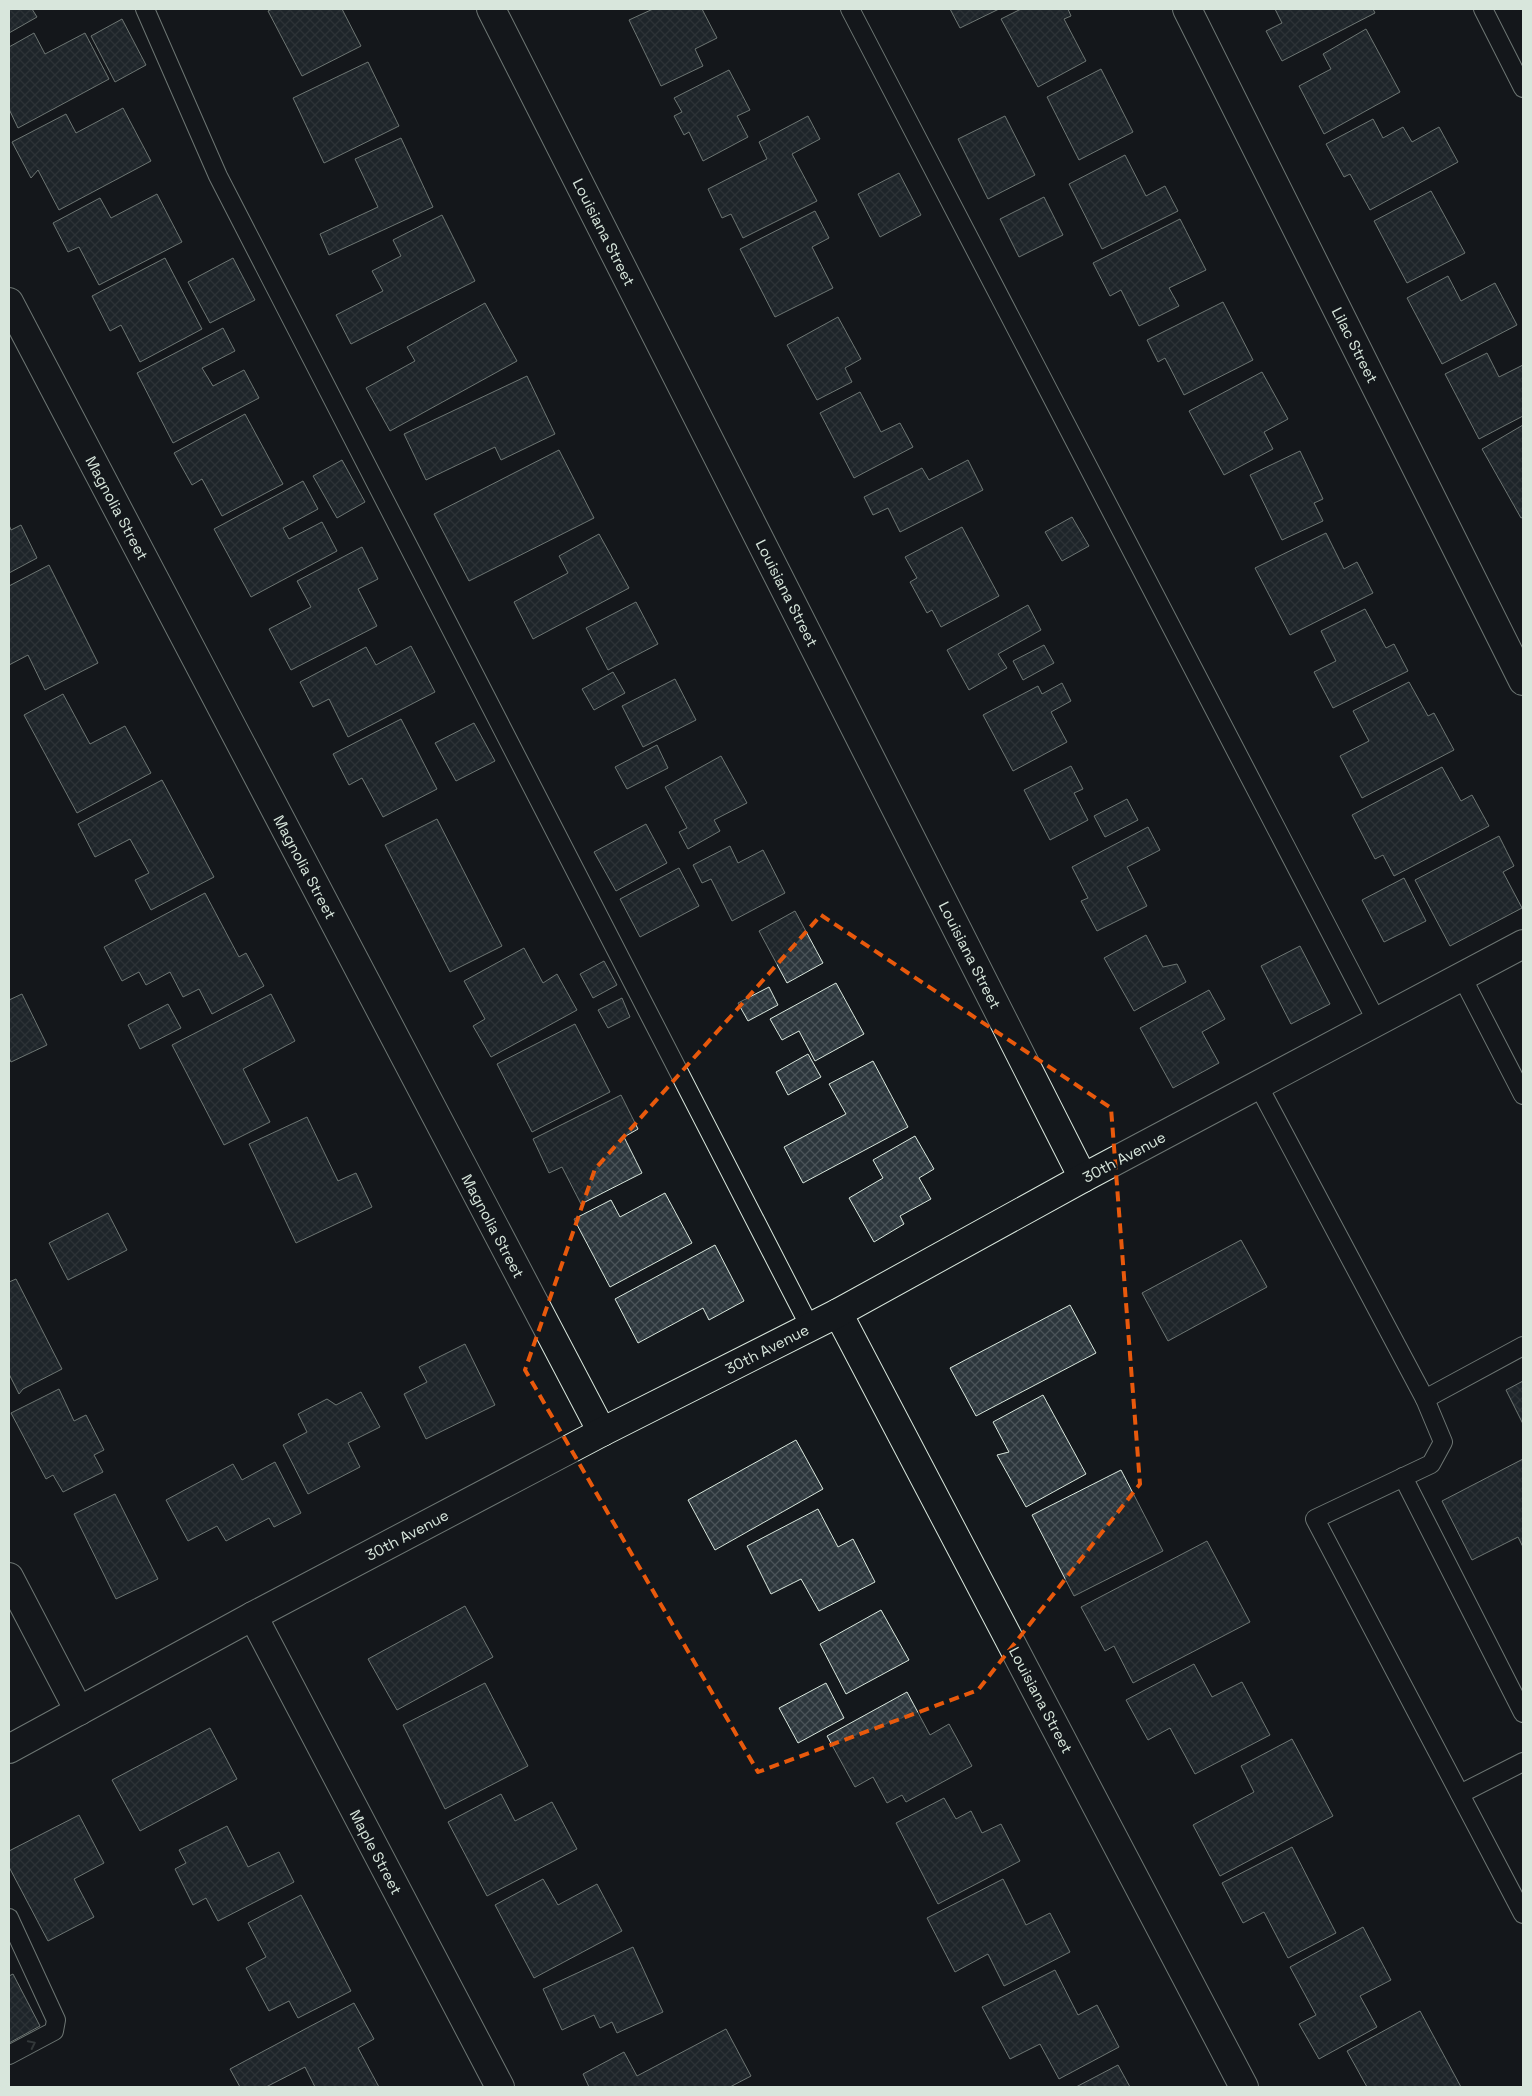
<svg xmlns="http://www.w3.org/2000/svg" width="1532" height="2096" font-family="'Space Grotesk',sans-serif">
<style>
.building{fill:url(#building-cross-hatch);stroke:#d8e6dc}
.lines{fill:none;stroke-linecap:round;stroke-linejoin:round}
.lane-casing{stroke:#d8e6dc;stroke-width:20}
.street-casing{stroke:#d8e6dc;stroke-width:30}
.secondary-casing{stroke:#d8e6dc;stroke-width:30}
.lane{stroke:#14181c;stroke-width:18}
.street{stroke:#14181c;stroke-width:28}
.secondary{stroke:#14181c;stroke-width:28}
.oneway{stroke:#59605f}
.marked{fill:none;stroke:#e8590c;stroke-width:4;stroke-dasharray:10 6;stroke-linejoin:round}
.labels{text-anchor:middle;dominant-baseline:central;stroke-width:4;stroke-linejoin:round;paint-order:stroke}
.street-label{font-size:15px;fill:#d8e6dc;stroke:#14181c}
</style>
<defs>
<pattern id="building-cross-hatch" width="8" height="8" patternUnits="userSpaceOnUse" patternTransform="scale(1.25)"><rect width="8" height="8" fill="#2c363c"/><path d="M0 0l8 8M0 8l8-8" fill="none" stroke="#4a5358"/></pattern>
</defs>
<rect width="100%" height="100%" fill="#14181c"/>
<g class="building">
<path d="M9 9H32L37 17 9 33Z"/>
<path d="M272 9H342L361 46 302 76 268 11Z"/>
<path d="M653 9H702L717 38 695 49 703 66 661 86 629 20Z"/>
<path d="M950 9H999L960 28Z"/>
<path d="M1021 9H1068L1071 16 1064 19 1086 61 1038 87 1001 19Z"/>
<path d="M1275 9H1373L1375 13 1282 61 1266 31 1282 23Z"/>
<path d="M122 19 146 65 115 82 91 36Z"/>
<path d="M1366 29 1400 92 1324 134 1299 86 1331 69 1323 54Z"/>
<path d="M34 33 45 54 85 33 109 79 18 128 9 109V47Z"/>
<path d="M368 62 399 126 324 163 293 98Z"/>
<path d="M1101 69 1133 132 1079 160 1047 97Z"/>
<path d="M729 70 750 110 737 116 748 137 703 161 689 132 684 135 674 116 682 112 674 98Z"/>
<path d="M123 108 151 161 59 210 38 170 31 178 12 142 66 114 76 133Z"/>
<path d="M808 116 820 139 792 154 817 201 743 238 731 214 722 218 708 189 767 159 759 142Z"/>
<path d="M1005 116 1035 175 988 199 958 139Z"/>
<path d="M1373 119 1383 138 1403 127 1412 142 1439 127 1458 162 1370 210 1350 174 1344 177 1326 144Z"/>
<path d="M401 138 433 207 329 255 320 234 378 207 355 159Z"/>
<path d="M1125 155 1146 196 1165 186 1178 211 1102 249 1069 184Z"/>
<path d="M899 173 921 215 880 237 858 194Z"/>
<path d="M1431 191 1465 253 1407 283 1374 221Z"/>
<path d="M157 194 182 242 99 285 79 247 68 252 53 223 100 198 111 218Z"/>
<path d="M1044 197 1063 235 1019 257 1000 219Z"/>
<path d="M815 211 829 238 812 247 833 288 775 317 740 249Z"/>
<path d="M442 215 475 281 351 344 336 315 383 291 372 271 401 256 393 240Z"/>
<path d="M1180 219 1206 270 1169 288 1179 306 1139 326 1121 290 1110 296 1093 263Z"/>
<path d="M165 258 202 329 140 362 121 325 110 331 92 296Z"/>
<path d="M233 258 255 300 210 323 188 282Z"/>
<path d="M1448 276 1461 301 1495 283 1517 325 1442 364 1407 298Z"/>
<path d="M1223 302 1253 360 1184 395 1165 358 1158 362 1147 340Z"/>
<path d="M485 303 517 361 390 431 366 388 415 361 407 347Z"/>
<path d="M838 317 861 359 845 368 852 382 817 400 787 345Z"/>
<path d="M223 328 235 351 202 368 213 386 244 370 259 398 173 443 137 373Z"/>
<path d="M1487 353 1499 377 1523 365V416L1479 439 1445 374Z"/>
<path d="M1262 372 1288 419 1264 432 1273 449 1224 475 1189 411Z"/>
<path d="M527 376 555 434 501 460 495 447 426 480 404 434Z"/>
<path d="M860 392 881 432 900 423 913 447 854 478 820 413Z"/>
<path d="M245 414 283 484 222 516 202 479 192 485 174 453Z"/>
<path d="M1523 425V517L1521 518 1482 449Z"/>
<path d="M559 450 594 518 469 581 434 514Z"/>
<path d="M1300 451 1323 499 1314 503 1323 521 1282 540 1250 475Z"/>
<path d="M342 460 365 502 337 518 313 476Z"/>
<path d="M968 460 983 490 900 532 888 508 873 515 864 497 922 468 929 480Z"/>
<path d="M303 481 318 509 283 528 289 539 322 522 337 551 251 597 214 529Z"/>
<path d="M1072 517 1089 546 1062 561 1045 532Z"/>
<path d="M9 525 11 530 21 525 37 558 9 573Z"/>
<path d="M962 527 999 596 941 627 932 610 927 613 910 582 917 578 905 557Z"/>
<path d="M1326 533 1344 569 1357 562 1373 593 1290 635 1255 568Z"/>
<path d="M599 534 629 588 533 639 514 602 568 573 559 556Z"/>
<path d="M362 547 378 579 358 589 377 626 291 670 269 629 311 607 297 581Z"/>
<path d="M49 565 98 663 45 690 28 655 9 665V586Z"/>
<path d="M636 602 658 644 608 670 586 628Z"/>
<path d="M1028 605 1041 630 998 654 1007 668 969 690 947 650Z"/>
<path d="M1365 609 1386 648 1394 644 1408 671 1333 708 1314 672 1336 661 1321 631Z"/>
<path d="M1044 645 1054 663 1023 680 1013 661Z"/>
<path d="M411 646 435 692 348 737 329 699 313 707 300 682 366 647 376 665Z"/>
<path d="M613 672 625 693 594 710 582 689Z"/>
<path d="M675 679 696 720 643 747 622 706Z"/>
<path d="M1409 682 1428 716 1434 713 1454 750 1362 798 1340 756 1369 741 1353 711Z"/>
<path d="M1062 683 1071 701 1051 712 1067 742 1013 771 983 715 1038 686 1042 694Z"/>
<path d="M63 694 90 744 125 726 151 773 77 813 24 715Z"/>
<path d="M401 719 437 789 383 817 362 778 349 785 333 754Z"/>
<path d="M474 723 495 761 456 781 435 743Z"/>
<path d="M657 745 668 768 627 789 615 767Z"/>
<path d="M721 756 747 803 714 820 720 831 688 849 679 832 687 828 665 787Z"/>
<path d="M1071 766 1083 789 1074 793 1088 820 1050 840 1024 790Z"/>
<path d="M1442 767 1461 801 1472 795 1489 826 1394 876 1383 855 1375 859 1352 815Z"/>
<path d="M162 780 214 877 151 910 135 880 149 873 130 839 95 857 78 824Z"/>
<path d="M1127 799 1138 820 1105 837 1094 816Z"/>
<path d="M437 819 502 946 450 972 385 845Z"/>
<path d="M646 824 667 863 616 891 594 852Z"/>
<path d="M1148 827 1160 850 1127 867 1147 906 1097 931 1081 901 1088 898 1072 867Z"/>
<path d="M1499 836 1514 866 1503 872 1522 908 1450 946 1415 880Z"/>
<path d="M730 846 738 863 763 850 785 893 732 921 711 879 702 883 693 865Z"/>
<path d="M679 868 699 906 640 937 620 899Z"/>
<path d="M1404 878 1426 921 1384 942 1362 900Z"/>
<path d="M205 893 239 957 246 953 264 986 212 1014 199 989 183 997 170 972 146 985 139 972 122 981 104 947Z"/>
<path d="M795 911 823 963 787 983 759 931Z"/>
<path d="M1146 935 1163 967 1177 964 1186 982 1134 1011 1104 958Z"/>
<path d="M1300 946 1330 1004 1291 1024 1261 966Z"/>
<path d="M524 948 543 983 557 974 577 1010 491 1057 473 1026 485 1019 464 981Z"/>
<path d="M604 961 617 985 593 998 580 974Z"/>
<path d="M836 983 864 1034 815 1061 799 1031 782 1040 770 1019Z"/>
<path d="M769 987 778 1005 748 1021 738 1003Z"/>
<path d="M1209 990 1225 1019 1202 1032 1219 1063 1173 1088 1140 1028Z"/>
<path d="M22 994 47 1045 11 1062 9 1058V1000Z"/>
<path d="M271 994 295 1041 243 1069 270 1122 224 1145 172 1045Z"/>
<path d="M622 998 630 1017 608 1028 598 1010Z"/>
<path d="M168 1004 181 1028 140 1049 128 1025Z"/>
<path d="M575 1024 610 1092 532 1132 497 1064Z"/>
<path d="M808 1054 821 1077 788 1095 776 1072Z"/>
<path d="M873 1061 908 1127 803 1183 784 1147 846 1114 829 1084Z"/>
<path d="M621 1095 638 1129 624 1137 642 1173 581 1204 562 1167 549 1173 533 1139Z"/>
<path d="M307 1117 338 1181 356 1173 372 1207 296 1243 249 1144Z"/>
<path d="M915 1136 934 1169 919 1178 931 1199 900 1216 904 1224 874 1242 849 1198 883 1178 873 1160Z"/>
<path d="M665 1193 692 1243 610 1287 574 1219 611 1200 620 1217Z"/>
<path d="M108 1213 127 1250 68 1280 49 1243Z"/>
<path d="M1241 1240 1267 1287 1168 1341 1142 1293Z"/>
<path d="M715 1245 744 1301 709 1320 703 1308 638 1343 615 1299Z"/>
<path d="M16 1279 62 1369 23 1389 19 1394 9 1374V1282Z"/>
<path d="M1070 1305 1096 1353 976 1416 950 1368Z"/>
<path d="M465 1344 495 1405 426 1439 404 1394 427 1382 419 1367Z"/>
<path d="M1523 1381V1424L1506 1390Z"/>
<path d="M59 1389 74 1421 86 1415 104 1450 94 1455 103 1472 63 1492 53 1475 46 1479 11 1413Z"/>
<path d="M361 1392 380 1427 348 1443 360 1467 308 1494 283 1445 307 1432 298 1414 327 1399 336 1405Z"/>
<path d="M1043 1395 1086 1474 1026 1507 997 1455 1009 1452 993 1422Z"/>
<path d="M796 1440 823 1489 715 1550 688 1500Z"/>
<path d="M1523 1459V1547L1518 1537 1472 1560 1442 1501Z"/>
<path d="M275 1462 301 1513 274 1527 269 1518 226 1541 217 1526 188 1541 166 1500 233 1464 242 1480Z"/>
<path d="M1121 1470 1163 1551 1074 1596 1032 1515Z"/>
<path d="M115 1494 158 1579 116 1599 74 1514Z"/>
<path d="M818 1509 838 1547 853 1539 875 1582 819 1611 801 1579 771 1594 747 1546Z"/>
<path d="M1207 1541 1250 1622 1133 1683 1114 1646 1105 1651 1081 1607Z"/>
<path d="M465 1606 493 1657 397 1710 368 1659Z"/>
<path d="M881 1610 909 1660 846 1694 820 1644Z"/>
<path d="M1194 1664 1212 1697 1242 1682 1270 1735 1195 1774 1170 1728 1148 1740 1126 1700Z"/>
<path d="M485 1683 528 1766 445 1809 403 1725Z"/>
<path d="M826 1683 844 1718 798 1743 779 1708Z"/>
<path d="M907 1692 930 1735 949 1724 972 1766 906 1802 902 1795 887 1803 873 1777 855 1787 827 1736Z"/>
<path d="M210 1728 237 1779 140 1831 112 1780Z"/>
<path d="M1292 1739 1333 1816 1220 1876 1193 1825 1254 1792 1241 1766Z"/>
<path d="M501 1794 515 1821 552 1802 577 1849 487 1896 448 1822Z"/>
<path d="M944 1798 956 1819 971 1811 982 1833 1001 1824 1020 1861 938 1904 896 1823Z"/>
<path d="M79 1815 104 1863 74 1879 94 1917 48 1941 9 1867V1851Z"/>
<path d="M227 1826 248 1867 279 1852 294 1882 218 1921 206 1898 193 1905 175 1869 186 1863 179 1850Z"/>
<path d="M1292 1847 1336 1933 1288 1958 1264 1912 1243 1923 1222 1883Z"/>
<path d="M543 1879 558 1905 597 1884 622 1931 534 1978 495 1905Z"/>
<path d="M1003 1879 1026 1925 1050 1913 1070 1952 1004 1986 988 1954 955 1972 927 1918Z"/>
<path d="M301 1895 351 1991 298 2018 289 2001 269 2011 246 1968 266 1957 248 1923Z"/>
<path d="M1363 1927 1391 1980 1360 1996 1377 2027 1319 2059 1299 2024 1316 2015 1290 1967Z"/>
<path d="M633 1947 663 2012 617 2033 612 2022 600 2028 594 2015 562 2030 543 1989Z"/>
<path d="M1055 1970 1078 2015 1097 2005 1119 2047 1059 2079 1040 2044 1010 2059 982 2007Z"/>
<path d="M13 1974 40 2026 9 2043V1976Z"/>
<path d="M354 2003 374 2039 358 2048 379 2087H315L305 2067 266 2087H240L230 2069Z"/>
<path d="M1420 2011 1461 2087H1367L1347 2051Z"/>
<path d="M726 2029 751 2076 730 2087H589L583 2074 624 2052 637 2076Z"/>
<path d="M1118 2065 1130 2087H1076Z"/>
</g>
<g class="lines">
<defs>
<g id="lane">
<path d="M145 9 218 176 810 1327"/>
<path d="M850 9 1377 1022"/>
<path d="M1483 9 1523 88"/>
<path d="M1462 977 1523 1095"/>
<path d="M1258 1085 1425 1399 1523 1346"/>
<path d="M1425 1399 1443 1442 1431 1464 1315 1519 1523 1914"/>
<path d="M1403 1477 1523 1713"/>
<path d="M1460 1794 1523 1762"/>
<path d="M9 1918 56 2020 54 2031 9 2055"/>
</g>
<g id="street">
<path d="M1187 9 1523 681"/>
<path d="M9 302 602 1432"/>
<path d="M838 1313 1244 2087"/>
<path d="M9 1577 79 1711"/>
<path d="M253 1616 500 2087"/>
</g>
<g id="secondary">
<path d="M491 9 1083 1178"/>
<path d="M9 1749 253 1616 602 1432 838 1313 1083 1178 1523 944"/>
</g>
</defs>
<use href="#lane" class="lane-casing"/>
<use href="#street" class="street-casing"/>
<use href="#secondary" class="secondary-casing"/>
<use href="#lane" class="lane"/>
<use href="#street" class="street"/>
<use href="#secondary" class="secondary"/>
</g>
<defs><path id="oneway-chevron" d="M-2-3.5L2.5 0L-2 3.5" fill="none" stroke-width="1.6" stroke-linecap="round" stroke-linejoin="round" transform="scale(1.25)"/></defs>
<use class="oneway" href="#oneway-chevron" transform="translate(32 2044) rotate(-26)"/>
<path d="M0 0H1532V2096H0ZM821 915 1111 1108 1140 1484 978 1690 758 1772 525 1370 595 1169Z" fill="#14181c" fill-opacity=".55" fill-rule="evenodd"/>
<path class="marked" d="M821 915 1111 1108 1140 1484 978 1690 758 1772 525 1370 595 1169Z"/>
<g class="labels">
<g class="street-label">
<text transform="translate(604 232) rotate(63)">Louisiana Street</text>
<text transform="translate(1355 345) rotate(63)">Lilac Street</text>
<text transform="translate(117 508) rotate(62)">Magnolia Street</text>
<text transform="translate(787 593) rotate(63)">Louisiana Street</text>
<text transform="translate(305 867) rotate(62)">Magnolia Street</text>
<text transform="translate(970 955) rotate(63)">Louisiana Street</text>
<text transform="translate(1124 1157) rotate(-28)">30th Avenue</text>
<text transform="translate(493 1226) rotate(62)">Magnolia Street</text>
<text transform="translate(767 1349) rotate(-27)">30th Avenue</text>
<text transform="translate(407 1535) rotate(-28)">30th Avenue</text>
<text transform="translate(1041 1700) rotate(62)">Louisiana Street</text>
<text transform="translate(376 1852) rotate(62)">Maple Street</text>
</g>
</g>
<rect width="1532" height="2096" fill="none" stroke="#d8e6dc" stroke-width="20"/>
</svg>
